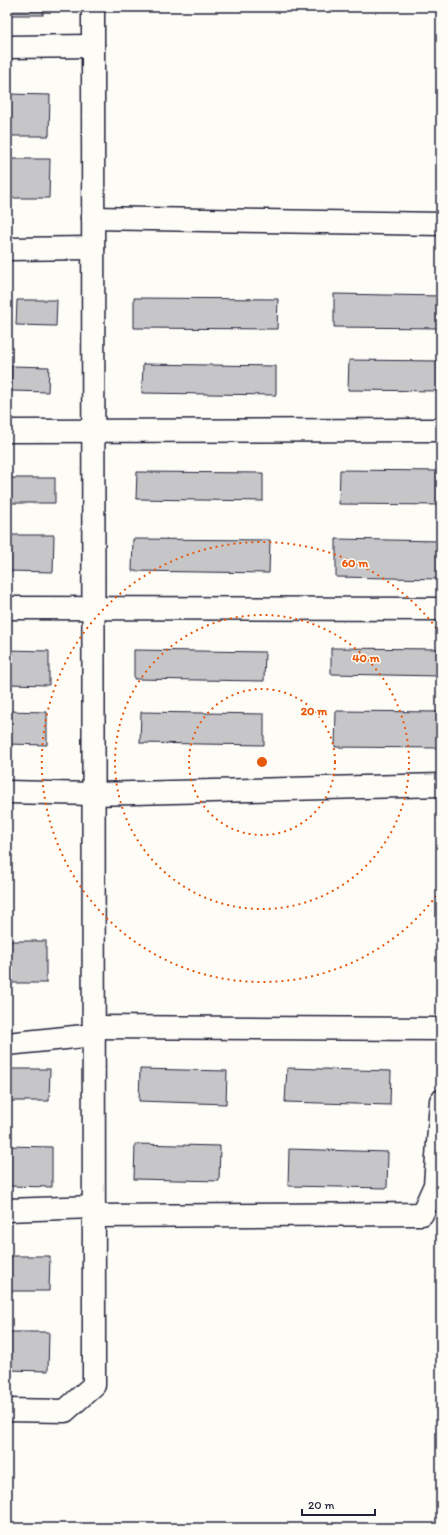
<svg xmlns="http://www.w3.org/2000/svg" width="448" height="1535" font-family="Itim,sans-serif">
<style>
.building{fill:#c6c6c8;stroke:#22223b}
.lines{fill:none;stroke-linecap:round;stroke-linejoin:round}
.street-casing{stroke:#22223b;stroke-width:25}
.street{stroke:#fdfcf7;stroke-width:22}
.ring{fill:none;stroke:#e8590c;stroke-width:2;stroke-dasharray:2 4}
.centre{fill:#e8590c;stroke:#fdfcf7;stroke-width:2}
.ring-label{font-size:12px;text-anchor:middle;font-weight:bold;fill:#e8590c;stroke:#fdfcf7;stroke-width:3;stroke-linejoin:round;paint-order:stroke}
</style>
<rect width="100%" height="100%" fill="#fdfcf7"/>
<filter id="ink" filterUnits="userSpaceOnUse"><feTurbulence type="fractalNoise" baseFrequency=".025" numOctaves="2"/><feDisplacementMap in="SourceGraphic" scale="8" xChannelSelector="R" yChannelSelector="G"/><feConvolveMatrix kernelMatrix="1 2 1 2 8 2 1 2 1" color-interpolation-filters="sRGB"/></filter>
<g filter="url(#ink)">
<g class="building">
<rect x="7" y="7" width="36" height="8"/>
<path d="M7 94 50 95 49 136H7Z"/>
<path d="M7 159H50L49 198H7Z"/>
<path d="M334 294 441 296V328L334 327Z"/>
<path d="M134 298 278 299 277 329 134 328Z"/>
<path d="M17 300H57L56 326 16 325Z"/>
<path d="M349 360 441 361V391L348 390Z"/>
<path d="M143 364 276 366V395L142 393Z"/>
<path d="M11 366 49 367 48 392 11 391Z"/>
<path d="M340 470 441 471V505L339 504Z"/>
<path d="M137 472 263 473V501L136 499Z"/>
<rect x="7" y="478" width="48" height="25"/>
<path d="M7 535H54L53 572 7 571Z"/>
<path d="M133 539 270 540 269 573 132 571Z"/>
<path d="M336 539 441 541V579L336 577Z"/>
<path d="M331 648 441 649V676L331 674Z"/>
<path d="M7 650 49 651V685L7 684Z"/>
<path d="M134 650 265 652 264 681 134 679Z"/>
<path d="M7 711 47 712V745L7 744Z"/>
<path d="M336 711 441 712V748L335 747Z"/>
<path d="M141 712 264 714V745L140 743Z"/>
<rect x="7" y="941" width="39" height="42"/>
<path d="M287 1068 391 1071 390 1105 285 1102Z"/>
<path d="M7 1069H50L49 1101H7Z"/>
<path d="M140 1069 227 1071 226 1104 139 1101Z"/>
<path d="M135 1144 220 1146 219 1181 134 1179Z"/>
<path d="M7 1146 52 1147V1187L7 1186Z"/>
<path d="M289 1149 388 1152 387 1188 288 1186Z"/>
<path d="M7 1256H50L49 1291H7Z"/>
<path d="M7 1332H49L48 1371 7 1370Z"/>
</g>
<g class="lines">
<defs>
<g id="street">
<path d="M7 47 93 46"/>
<path d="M93 218 441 224"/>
<path d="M7 249 93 248"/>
<path d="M7 431 441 430"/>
<path d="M7 608 441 609"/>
<path d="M7 792 94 794 441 785"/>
<path d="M94 1027 441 1029"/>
<path d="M7 1044 94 1035"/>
<path d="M7 1210 94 1207"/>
<path d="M94 1216 422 1214 435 1185 441 1101"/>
<path d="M7 1410 65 1411 94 1385 93 7"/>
</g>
</defs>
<use href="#street" class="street-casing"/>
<use href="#street" class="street"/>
</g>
</g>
<g class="ring">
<circle cx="262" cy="762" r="73"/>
<circle cx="262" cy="762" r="147"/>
<path d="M440 891A220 220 0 1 1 440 633"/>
</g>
<circle cx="262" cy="762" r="6" class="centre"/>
<g class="ring-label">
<text x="355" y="567">60 m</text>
<text x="366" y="662">40 m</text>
<text x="314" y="715">20 m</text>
</g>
<rect width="448" height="1535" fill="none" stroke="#fdfcf7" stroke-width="24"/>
<rect x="12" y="12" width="424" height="1511" fill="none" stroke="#22223b" stroke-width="1.5" filter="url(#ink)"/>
<path d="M302 1509v6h73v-6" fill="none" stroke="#22223b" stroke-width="2"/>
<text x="308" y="1509" font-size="12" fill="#22223b" stroke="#fdfcf7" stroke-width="3" paint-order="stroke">20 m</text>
</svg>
